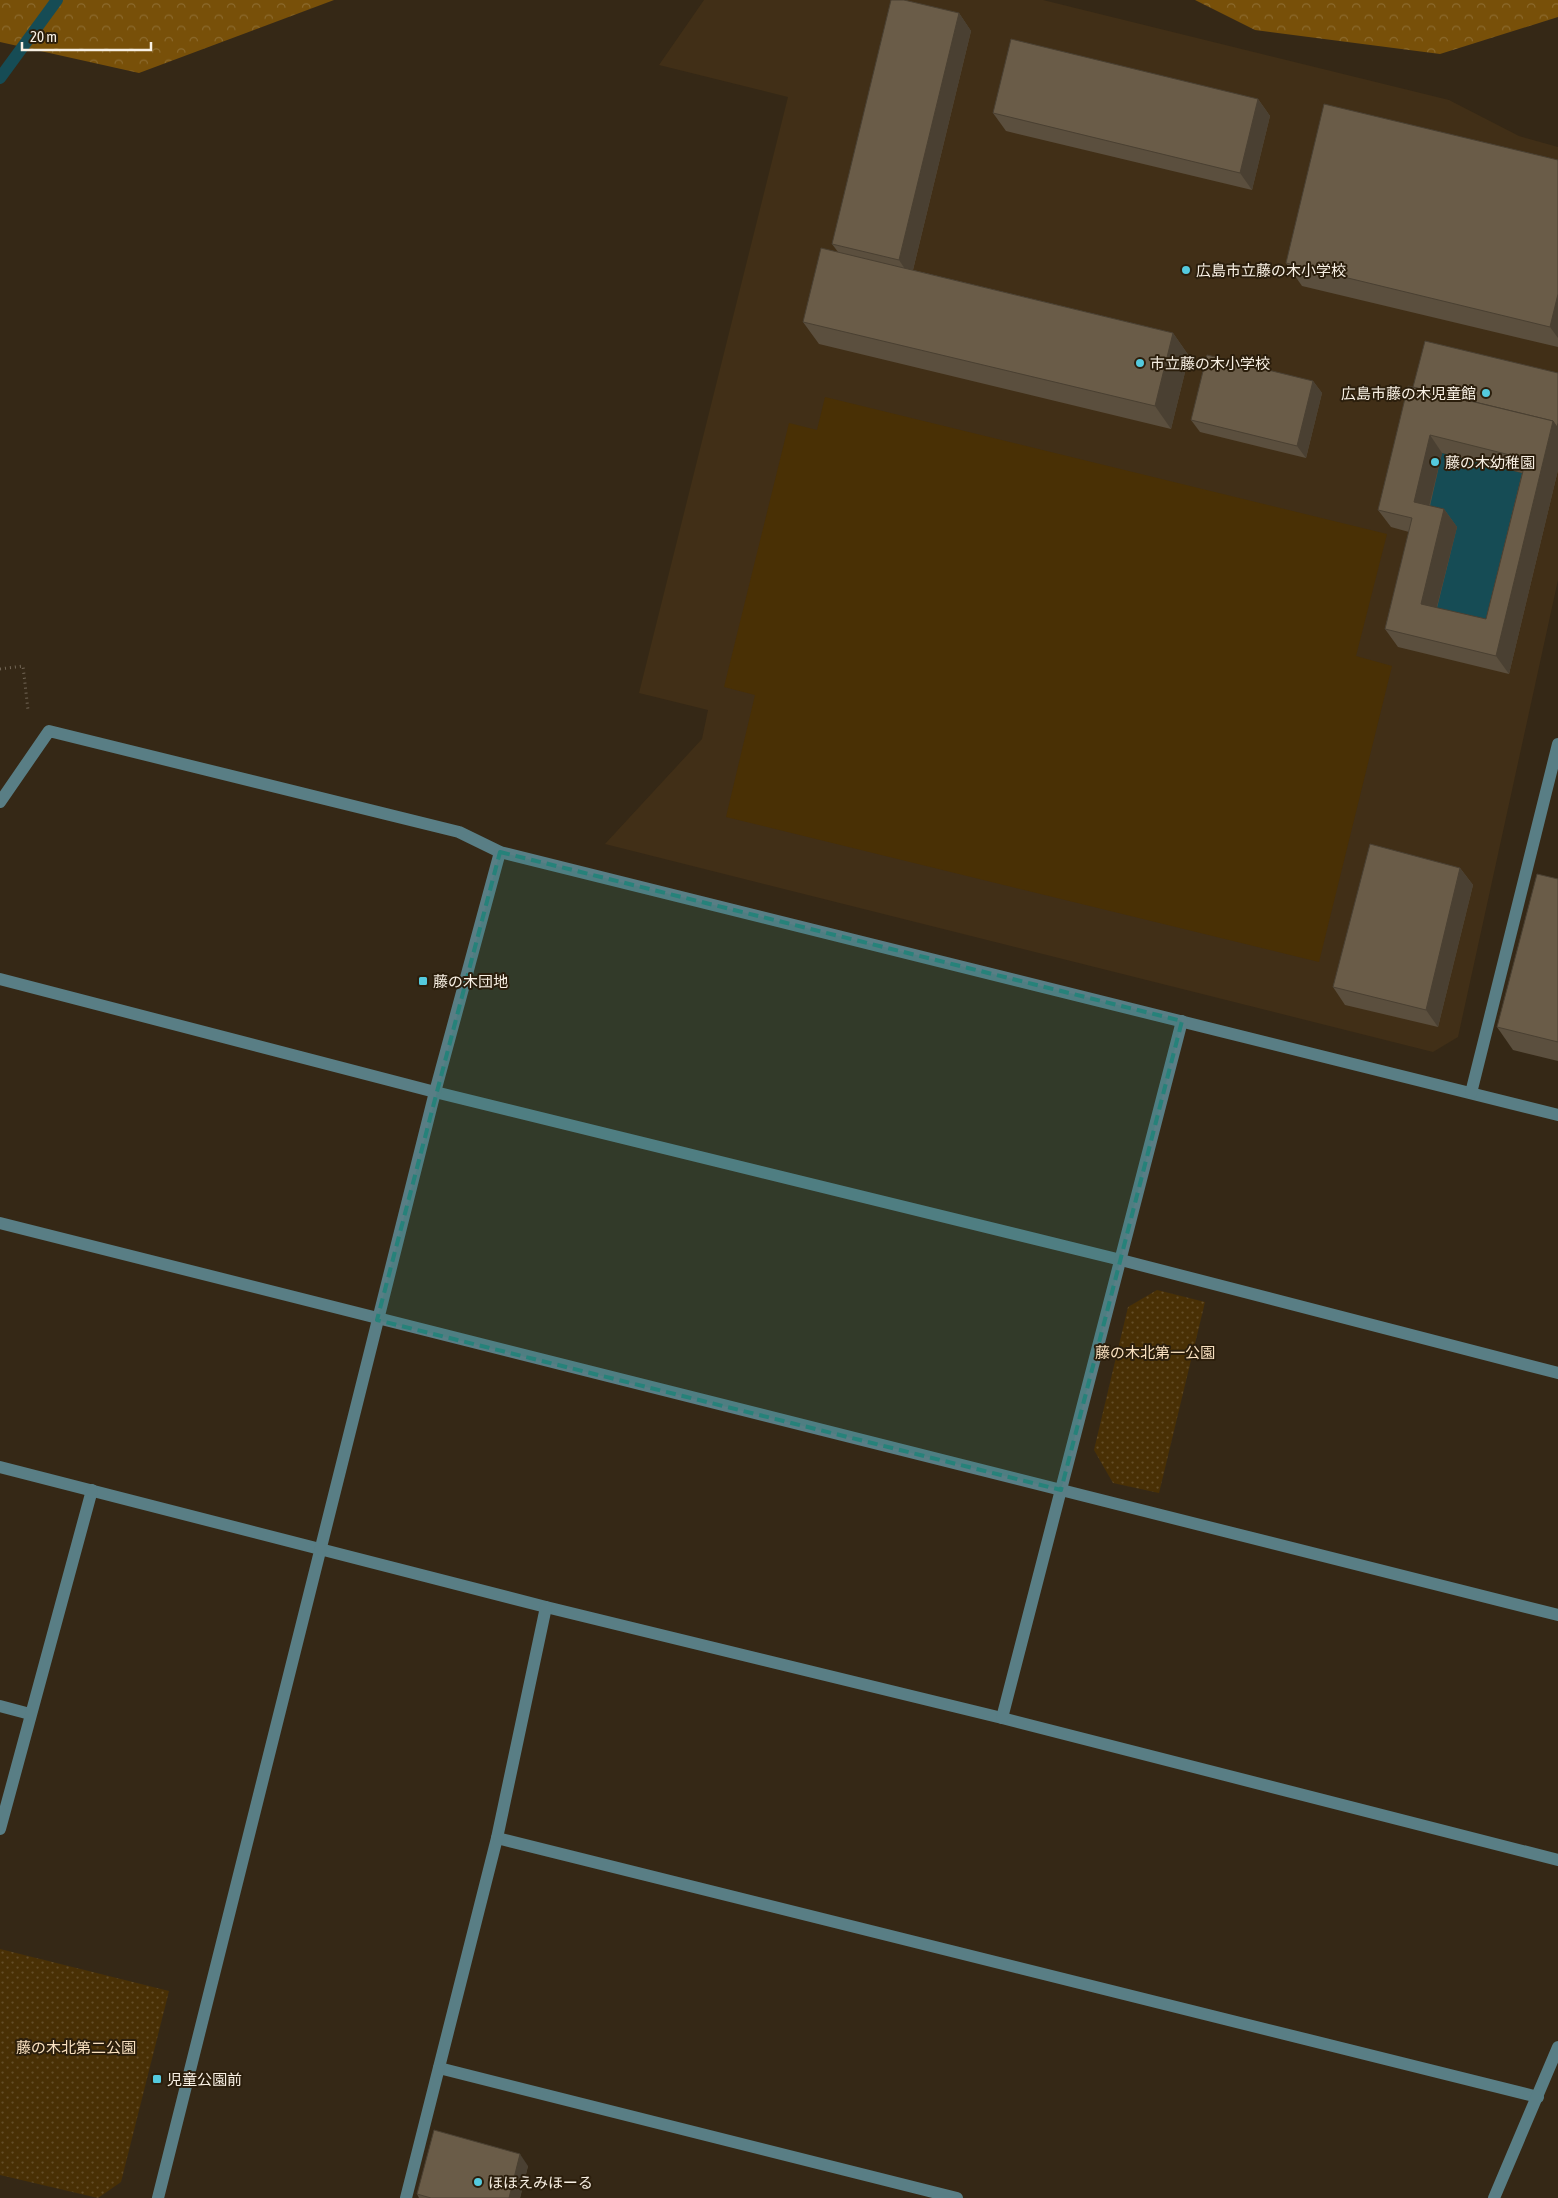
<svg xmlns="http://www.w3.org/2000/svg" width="1558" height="2198" font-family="'Asap Condensed','Noto Sans JP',sans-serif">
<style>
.built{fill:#412f17}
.grass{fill:url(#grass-dots)}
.forest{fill:url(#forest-crowns)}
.pitch{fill:#493005}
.water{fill:#164c55}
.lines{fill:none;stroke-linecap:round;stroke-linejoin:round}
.stream{stroke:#164c55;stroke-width:12}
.path{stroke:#736757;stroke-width:3;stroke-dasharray:1 4;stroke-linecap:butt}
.minor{stroke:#597e85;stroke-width:12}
.wall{fill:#5b4f3e;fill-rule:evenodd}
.shaded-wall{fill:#4a4032}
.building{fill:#6a5c48;stroke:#4a4032;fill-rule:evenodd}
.marked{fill:#26827a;fill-opacity:0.2;stroke:#26827a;stroke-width:4;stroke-dasharray:10 6;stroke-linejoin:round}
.poi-dot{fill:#54cade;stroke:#2b1e0c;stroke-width:2}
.labels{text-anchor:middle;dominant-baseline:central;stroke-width:4;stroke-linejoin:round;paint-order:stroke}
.poi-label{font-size:15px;fill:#f8f0e4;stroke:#2b1e0c;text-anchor:start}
.park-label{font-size:15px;fill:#f8e0c0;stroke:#2b1e0c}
</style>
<defs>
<pattern id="grass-dots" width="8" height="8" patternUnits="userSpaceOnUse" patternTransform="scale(1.25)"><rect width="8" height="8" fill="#493005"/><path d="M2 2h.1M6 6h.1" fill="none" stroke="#644e29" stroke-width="1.8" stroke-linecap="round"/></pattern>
<pattern id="forest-crowns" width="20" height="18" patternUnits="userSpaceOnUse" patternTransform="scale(1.25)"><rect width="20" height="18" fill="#785009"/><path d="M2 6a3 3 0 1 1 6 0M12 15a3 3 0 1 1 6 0" fill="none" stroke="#8c6a2d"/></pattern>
</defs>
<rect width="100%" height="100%" fill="#352816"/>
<path class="built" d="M704 0H1043L1449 100 1519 136 1558 147V580L1458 1037 1433 1052 605 844 702 739 708 710 639 693 788 97 659 65Z"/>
<g class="grass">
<path d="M1157 1290 1205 1302 1159 1493 1113 1483 1094 1450 1128 1307Z"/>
<path d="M0 1949 169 1991 121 2182 98 2198 0 2175Z"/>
</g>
<g class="forest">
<path d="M0 0H334L139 73 0 42Z"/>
<path d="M1195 0H1558V17L1440 54 1255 30Z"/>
</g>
<path class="pitch" d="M825 397 1387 534 1356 656 1392 666 1319 962 726 817 755 695 724 687 789 423 817 430Z"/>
<path class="water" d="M1442 453 1538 477 1499 637 1433 622 1426 519Z"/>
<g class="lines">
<path class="stream" d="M0 78 57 0"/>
<path class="path" d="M0 669 23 666 28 710"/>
<g class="minor">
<path d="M0 802 49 731 459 832 500 852 1558 1115"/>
<path d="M0 979 435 1092 1121 1260 1558 1373"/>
<path d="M1471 1093 1558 744"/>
<path d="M0 1223 1558 1615"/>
<path d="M0 1467 546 1607 1002 1718 1558 1860"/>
<path d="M0 1706 30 1714"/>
<path d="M1002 1718 1182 1021"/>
<path d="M0 1829 92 1490"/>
<path d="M497 1838 1538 2097"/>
<path d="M439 2068 957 2198"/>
<path d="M158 2198 435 1092 500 852"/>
<path d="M406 2198 497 1838 546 1607"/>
<path d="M1494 2198 1558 2047"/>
</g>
</g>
<g class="wall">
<path d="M959 13 971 31 913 270 1173 333 1189 356 1171 429 819 344 803 322 838 252 832 244Z"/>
<path d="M1258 99 1270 116 1252 190 1006 131 993 113Z"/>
<path d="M1558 160V347L1302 286 1286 263Z"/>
<path d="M1558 373V470L1509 674 1398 647 1385 629 1409 532 1391 527 1378 510 1413 387ZM1442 453 1522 473 1486 619 1437 608 1457 527 1444 509 1430 506Z"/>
<path d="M1313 381 1322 393 1306 458 1200 432 1191 420Z"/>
<path d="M1460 868 1473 885 1438 1027 1345 1005 1333 987Z"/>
<path d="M1558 879V1061L1513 1050 1497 1027Z"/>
<path d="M528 2166 520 2198H419L417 2194Z"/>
</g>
<g class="shaded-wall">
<path d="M959 13 971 31 911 278 899 260Z"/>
<path d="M1258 99 1270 116 1252 190 1240 173Z"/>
<path d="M1558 294V338L1550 327Z"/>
<path d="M1173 333 1189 356 1171 429 1155 406Z"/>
<path d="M1313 381 1322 393 1306 458 1297 446Z"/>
<path d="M1553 421 1558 423V470L1509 674 1496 656Z"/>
<path d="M1430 435 1442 453 1426 519 1414 502Z"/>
<path d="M1444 509 1457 527 1433 622 1421 604Z"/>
<path d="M1460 868 1473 885 1438 1027 1426 1010Z"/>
<path d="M520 2154 528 2166 520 2198H509Z"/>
</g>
<g class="building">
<path d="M891 0H904L959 13 899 260 832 244Z"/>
<path d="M1011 39 1258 99 1240 173 993 113Z"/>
<path d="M1324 104 1558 160V294L1550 327 1286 263Z"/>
<path d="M821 248 1173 333 1155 406 803 322Z"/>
<path d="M1425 341 1558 373V423L1557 427 1553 421 1413 387Z"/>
<path d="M1207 355 1313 381 1297 446 1191 420Z"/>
<path d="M1408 386 1553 421 1496 656 1385 629 1412 518 1378 510ZM1430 435 1526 459 1486 619 1421 604 1444 509 1414 502Z"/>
<path d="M1370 844 1460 868 1426 1010 1333 987Z"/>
<path d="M1537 874 1558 879V1042L1497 1027Z"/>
<path d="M434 2130 520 2154 509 2198H431L417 2194Z"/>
</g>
<path class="marked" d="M500 852 1182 1021 1061 1490 377 1320Z"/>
<g class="poi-dot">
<circle cx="1186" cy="270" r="5"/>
<circle cx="1140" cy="363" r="5"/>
<circle cx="1486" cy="393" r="5"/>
<circle cx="1435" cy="462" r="5"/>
<rect x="418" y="976" width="10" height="10" rx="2.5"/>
<rect x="152" y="2074" width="10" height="10" rx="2.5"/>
<circle cx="478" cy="2182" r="5"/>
</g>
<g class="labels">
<g class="poi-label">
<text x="1196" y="270">広島市立藤の木小学校</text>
<text x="1150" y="363">市立藤の木小学校</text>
<text x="1476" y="393" text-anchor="end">広島市藤の木児童館</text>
<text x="1445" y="462">藤の木幼稚園</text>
<text x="433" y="981">藤の木団地</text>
<text x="167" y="2079">児童公園前</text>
<text x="488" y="2182">ほほえみほーる</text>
</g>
<g class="park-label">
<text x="1155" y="1352">藤の木北第一公園</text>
<text x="76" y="2047">藤の木北第二公園</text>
</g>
</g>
<path d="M22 42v8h129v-8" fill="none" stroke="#f8f0e4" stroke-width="2.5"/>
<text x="30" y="42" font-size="15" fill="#f8f0e4" stroke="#2b1e0c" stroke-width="4" paint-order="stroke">20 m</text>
</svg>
